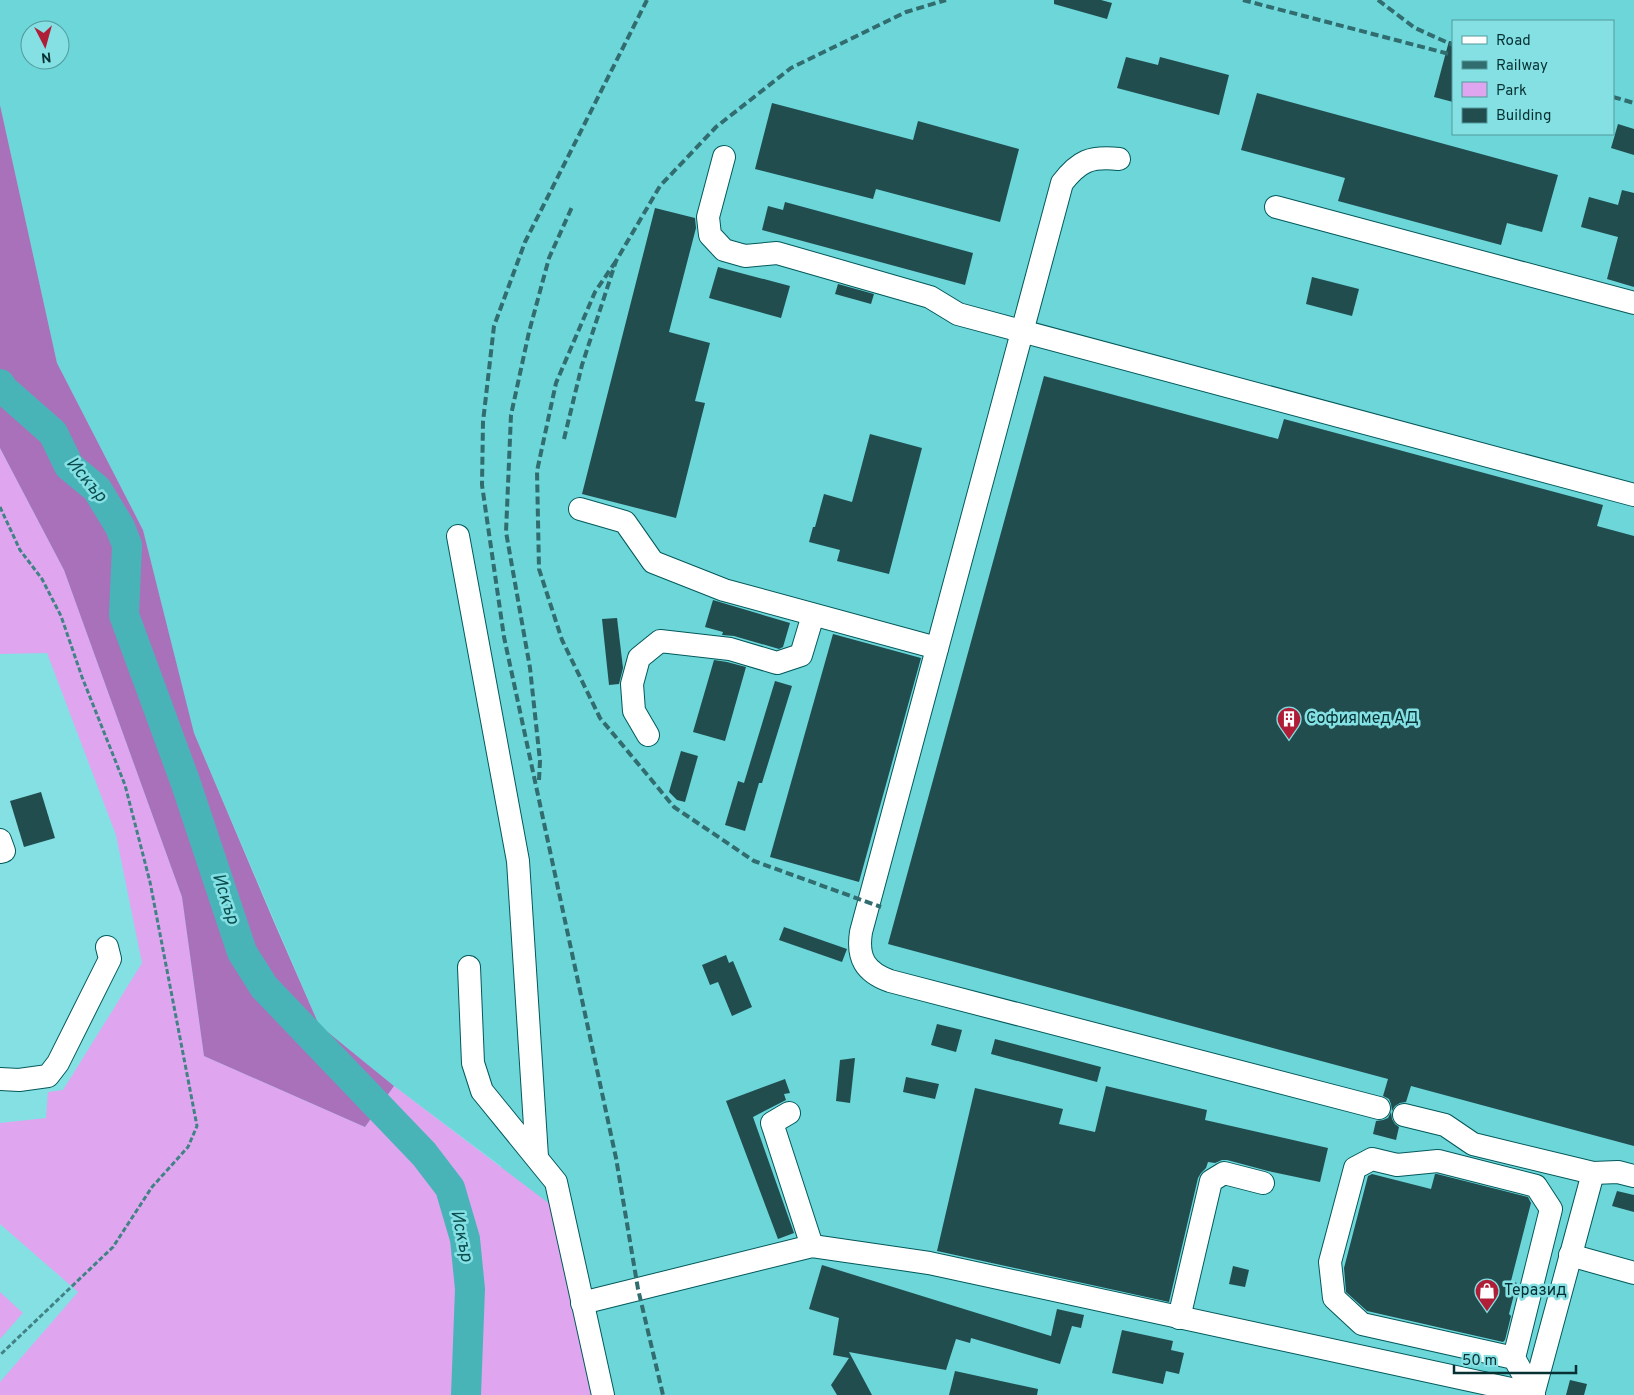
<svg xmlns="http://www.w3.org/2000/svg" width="1634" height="1395" font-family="Overpass,sans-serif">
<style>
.built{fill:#6cd6d9;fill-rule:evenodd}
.green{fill:#dfa6ef}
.forest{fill:#a971b9}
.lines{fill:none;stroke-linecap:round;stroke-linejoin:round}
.river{stroke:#49b4b8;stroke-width:30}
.building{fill:#214d4f}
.minor-casing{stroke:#03595b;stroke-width:24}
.path{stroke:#418285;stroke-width:3;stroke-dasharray:5 2.5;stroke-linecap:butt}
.minor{stroke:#fff;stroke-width:22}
.rail{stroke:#316c6f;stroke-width:4;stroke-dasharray:8 4;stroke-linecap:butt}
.labels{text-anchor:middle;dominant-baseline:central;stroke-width:5;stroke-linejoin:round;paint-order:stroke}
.poi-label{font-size:16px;fill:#063032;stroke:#84e0e3;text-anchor:start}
.water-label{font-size:18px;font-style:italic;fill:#0b4d4f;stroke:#84e0e3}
</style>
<rect width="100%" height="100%" fill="#84e0e3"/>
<path class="built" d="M0 0H1634V1395H546L501 1166 394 1086 319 1025 194 733 143 530 57 363 0 105ZM1453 21H1613V134H1453ZM30 30H60V60H30Z"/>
<g class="green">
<path d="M0 448 64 570 182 897 204 1056 365 1127 394 1086 555 1208 594 1395H0V1382L78 1292 0 1224V1123L46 1118 48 1092 63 1090 142 963 116 835 47 653 0 654Z"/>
<path d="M0 1292 23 1313 0 1339Z"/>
</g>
<path class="forest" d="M0 105 57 363 143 530 194 733 274 922 319 1025 394 1086 365 1127 204 1056 182 897 64 570 0 448Z"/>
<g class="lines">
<path class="river" d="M0 384 3 389 53 433 69 466 97 489 120 527 127 545 124 615 185 781 242 952 264 987 424 1154 450 1188 465 1239 470 1289 466 1395"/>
</g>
<g class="building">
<path d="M1054 0H1101L1112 3 1107 19 1054 4Z"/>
<path d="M1449 41 1453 42V102L1434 97Z"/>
<path d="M1126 57 1158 65 1160 57 1229 75 1219 115 1117 88Z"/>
<path d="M1257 93 1558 175 1542 232 1507 223 1501 245 1338 201 1345 178 1241 150Z"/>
<path d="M772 103 913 140 918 121 1019 149 1000 222 876 189 873 199 755 169Z"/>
<path d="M1618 124 1634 129V155L1611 148Z"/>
<path d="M1622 190 1634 193V287L1607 279 1618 237 1581 227 1589 197 1618 205Z"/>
<path d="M785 202 973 253 965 285 762 230 768 206 783 210Z"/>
<path d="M655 208 695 218 696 228 669 332 710 343 695 401 705 403 676 518 582 494Z"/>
<path d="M718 267 790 286 781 318 709 298Z"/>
<path d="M1312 277 1359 289 1352 316 1306 304Z"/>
<path d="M838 284 874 294 871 304 835 294Z"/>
<path d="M1044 376 1278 439 1284 419 1603 505 1597 526 1634 536V1146L1411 1086 1406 1102 1400 1103 1395 1106 1392 1111 1391 1104 1389 1099 1383 1096 1388 1079 888 944Z"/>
<path d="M870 434 922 448 889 574 837 561 840 550 809 542 813 527H815L824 494 852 502Z"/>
<path d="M713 600 790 623 783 647 779 649 734 636 722 635 723 632 705 627Z"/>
<path d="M617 618 623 668 619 684 609 685 602 619Z"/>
<path d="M833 634 921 658 859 882 770 857Z"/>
<path d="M714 660 727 662 746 667 725 741 693 732Z"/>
<path d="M775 681 792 686 762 783H759L745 831 725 825 738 781 744 783Z"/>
<path d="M681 751 698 756 685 802 677 800 669 792Z"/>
<path d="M41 792 55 838 24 847 10 801Z"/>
<path d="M784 927 847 949 842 962 779 940Z"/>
<path d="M726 955 729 963 733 961 752 1007 732 1016 718 982 710 985 702 965Z"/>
<path d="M937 1024 962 1030 956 1052 931 1045Z"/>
<path d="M995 1039 1101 1067 1097 1082 991 1054Z"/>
<path d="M855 1058 850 1103 836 1101 840 1060Z"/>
<path d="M906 1077 939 1084 935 1099 903 1092Z"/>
<path d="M785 1079 790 1093 784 1094 786 1100 753 1117 794 1233 778 1239 726 1101Z"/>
<path d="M1106 1086 1207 1110 1205 1120 1328 1148 1320 1182 1268 1171 1227 1160H1222L1215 1163 1208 1162 1206 1168 1201 1173 1198 1178 1169 1302 937 1251 975 1088 1063 1109 1059 1124 1095 1132Z"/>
<path d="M1391 1112 1392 1119 1395 1124 1399 1127 1396 1140 1373 1134 1376 1121 1383 1120 1388 1118Z"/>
<path d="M1372 1174 1431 1189 1435 1174H1437L1528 1197 1531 1203 1511 1281 1517 1283 1509 1314 1511 1316 1505 1340 1503 1342 1367 1311 1346 1292 1344 1268 1368 1176Z"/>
<path d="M1617 1191 1634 1195V1212L1612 1206Z"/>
<path d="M822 1265 1051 1336 1057 1309 1084 1315 1081 1328 1072 1326 1060 1364 971 1338 970 1343 956 1339 946 1370 849 1352 872 1395H837L831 1385 849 1358 833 1355 839 1318 809 1309Z"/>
<path d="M1233 1266 1249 1270 1245 1287 1229 1284Z"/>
<path d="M1122 1330 1173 1341 1171 1350 1184 1353 1179 1374 1166 1371 1163 1384 1112 1373Z"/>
<path d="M955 1371 1038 1389 1037 1395H949Z"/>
<path d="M1570 1380 1587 1384 1584 1395H1566Z"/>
</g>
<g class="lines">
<defs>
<g id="minor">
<path d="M724 157 708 217 710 235 724 250 745 256 777 253 930 297 958 314 1634 495"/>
<path d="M1119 159C1090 156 1079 161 1062 183L861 932C857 958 865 972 890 981L1379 1108"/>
<path d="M1276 207 1634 303"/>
<path d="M580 509 625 522 653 562 724 590 937 648"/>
<path d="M458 536 518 861 537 1157"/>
<path d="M648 735 634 711 632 684 639 658 660 641 730 649 777 663 801 655 813 615"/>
<path d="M0 840 4 851 0 852"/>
<path d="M469 967 473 1063 482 1091 556 1182 603 1395"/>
<path d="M0 1079 19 1080 48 1076 58 1063 110 959 107 947"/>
<path d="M789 1113 772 1123 812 1246"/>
<path d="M1404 1115 1445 1125 1473 1144 1593 1173 1618 1172 1634 1176"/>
<path d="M1570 1255 1634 1273"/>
<path d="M582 1303 812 1246 929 1263 1534 1394"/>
<path d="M1179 1318 1211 1181 1224 1173 1263 1183"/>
<path d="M1514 1358 1551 1209 1536 1186 1438 1161 1397 1165 1372 1159 1355 1168 1330 1262 1334 1298 1362 1324 1514 1358 1534 1394"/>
<path d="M1533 1395 1593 1173"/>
</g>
</defs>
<use href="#minor" class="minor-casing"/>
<path class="path" d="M0 507 20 550 42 579 61 616 82 677 125 785 150 882 197 1126 188 1147 152 1187 113 1247 0 1355"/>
<use href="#minor" class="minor"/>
<g class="rail">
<path d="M647 0 525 242 494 326 483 422 482 485 504 637 616 1158 638 1289 663 1395"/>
<path d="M1243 0 1453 55"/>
<path d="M1378 0 1415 28 1453 45"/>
<path d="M1613 97 1634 103"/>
<path d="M616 261 595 292 556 383 537 471 539 569 562 640 600 718 674 807 754 861 881 907"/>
<path d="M564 439 582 365 616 261 660 186 716 127 791 68 906 12 946 0"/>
<path d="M539 780 540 761 530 668 506 532 511 415 529 332 549 258 572 207"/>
</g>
</g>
<defs>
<symbol id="building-pin" viewBox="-11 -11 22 30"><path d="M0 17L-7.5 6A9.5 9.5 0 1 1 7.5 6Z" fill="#b01d37" stroke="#84e0e3"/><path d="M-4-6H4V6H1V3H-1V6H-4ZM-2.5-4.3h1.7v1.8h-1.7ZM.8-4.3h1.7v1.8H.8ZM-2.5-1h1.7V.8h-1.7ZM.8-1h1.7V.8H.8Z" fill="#fff"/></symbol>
<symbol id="shop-pin" viewBox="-11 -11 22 30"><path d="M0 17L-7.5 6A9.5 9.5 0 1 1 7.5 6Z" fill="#b01d37" stroke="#84e0e3"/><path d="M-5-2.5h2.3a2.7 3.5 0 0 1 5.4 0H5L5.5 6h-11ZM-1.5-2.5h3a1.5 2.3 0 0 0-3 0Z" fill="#fff"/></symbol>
</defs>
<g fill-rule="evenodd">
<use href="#building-pin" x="1275" y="705" width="28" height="38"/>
<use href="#shop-pin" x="1473" y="1277" width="28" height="38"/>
</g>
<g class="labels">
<g class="poi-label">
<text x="1306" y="719">София мед АД</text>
<text x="1504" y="1291">Теразид</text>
</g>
<g class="water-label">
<text transform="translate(86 480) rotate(50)">Искър</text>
<text transform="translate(225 899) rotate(72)">Искър</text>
<text transform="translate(461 1236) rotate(78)">Искър</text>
</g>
</g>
<rect x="1452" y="20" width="162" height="115" fill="#84e0e3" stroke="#529a9c"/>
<rect x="1462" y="36" width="25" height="8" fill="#ffffff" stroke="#529a9c"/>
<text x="1496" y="45" font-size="15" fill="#063032">Road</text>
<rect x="1462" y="61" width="25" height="8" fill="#316c6f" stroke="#529a9c"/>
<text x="1496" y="70" font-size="15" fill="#063032">Railway</text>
<rect x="1462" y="82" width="25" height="15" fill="#dfa6ef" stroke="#529a9c"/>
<text x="1496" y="95" font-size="15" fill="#063032">Park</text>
<rect x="1462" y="108" width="25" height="15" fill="#214d4f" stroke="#529a9c"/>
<text x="1496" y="120" font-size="15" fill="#063032">Building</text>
<g transform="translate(45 45) rotate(174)"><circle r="24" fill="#84e0e3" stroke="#529a9c"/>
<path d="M0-4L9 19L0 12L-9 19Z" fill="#b01d37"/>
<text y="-8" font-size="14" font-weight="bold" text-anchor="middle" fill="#063032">N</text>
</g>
<path d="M1454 1365v8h122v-8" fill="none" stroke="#063032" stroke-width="2.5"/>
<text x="1462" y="1365" font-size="15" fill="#063032" stroke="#84e0e3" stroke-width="4" paint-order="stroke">50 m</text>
</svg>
